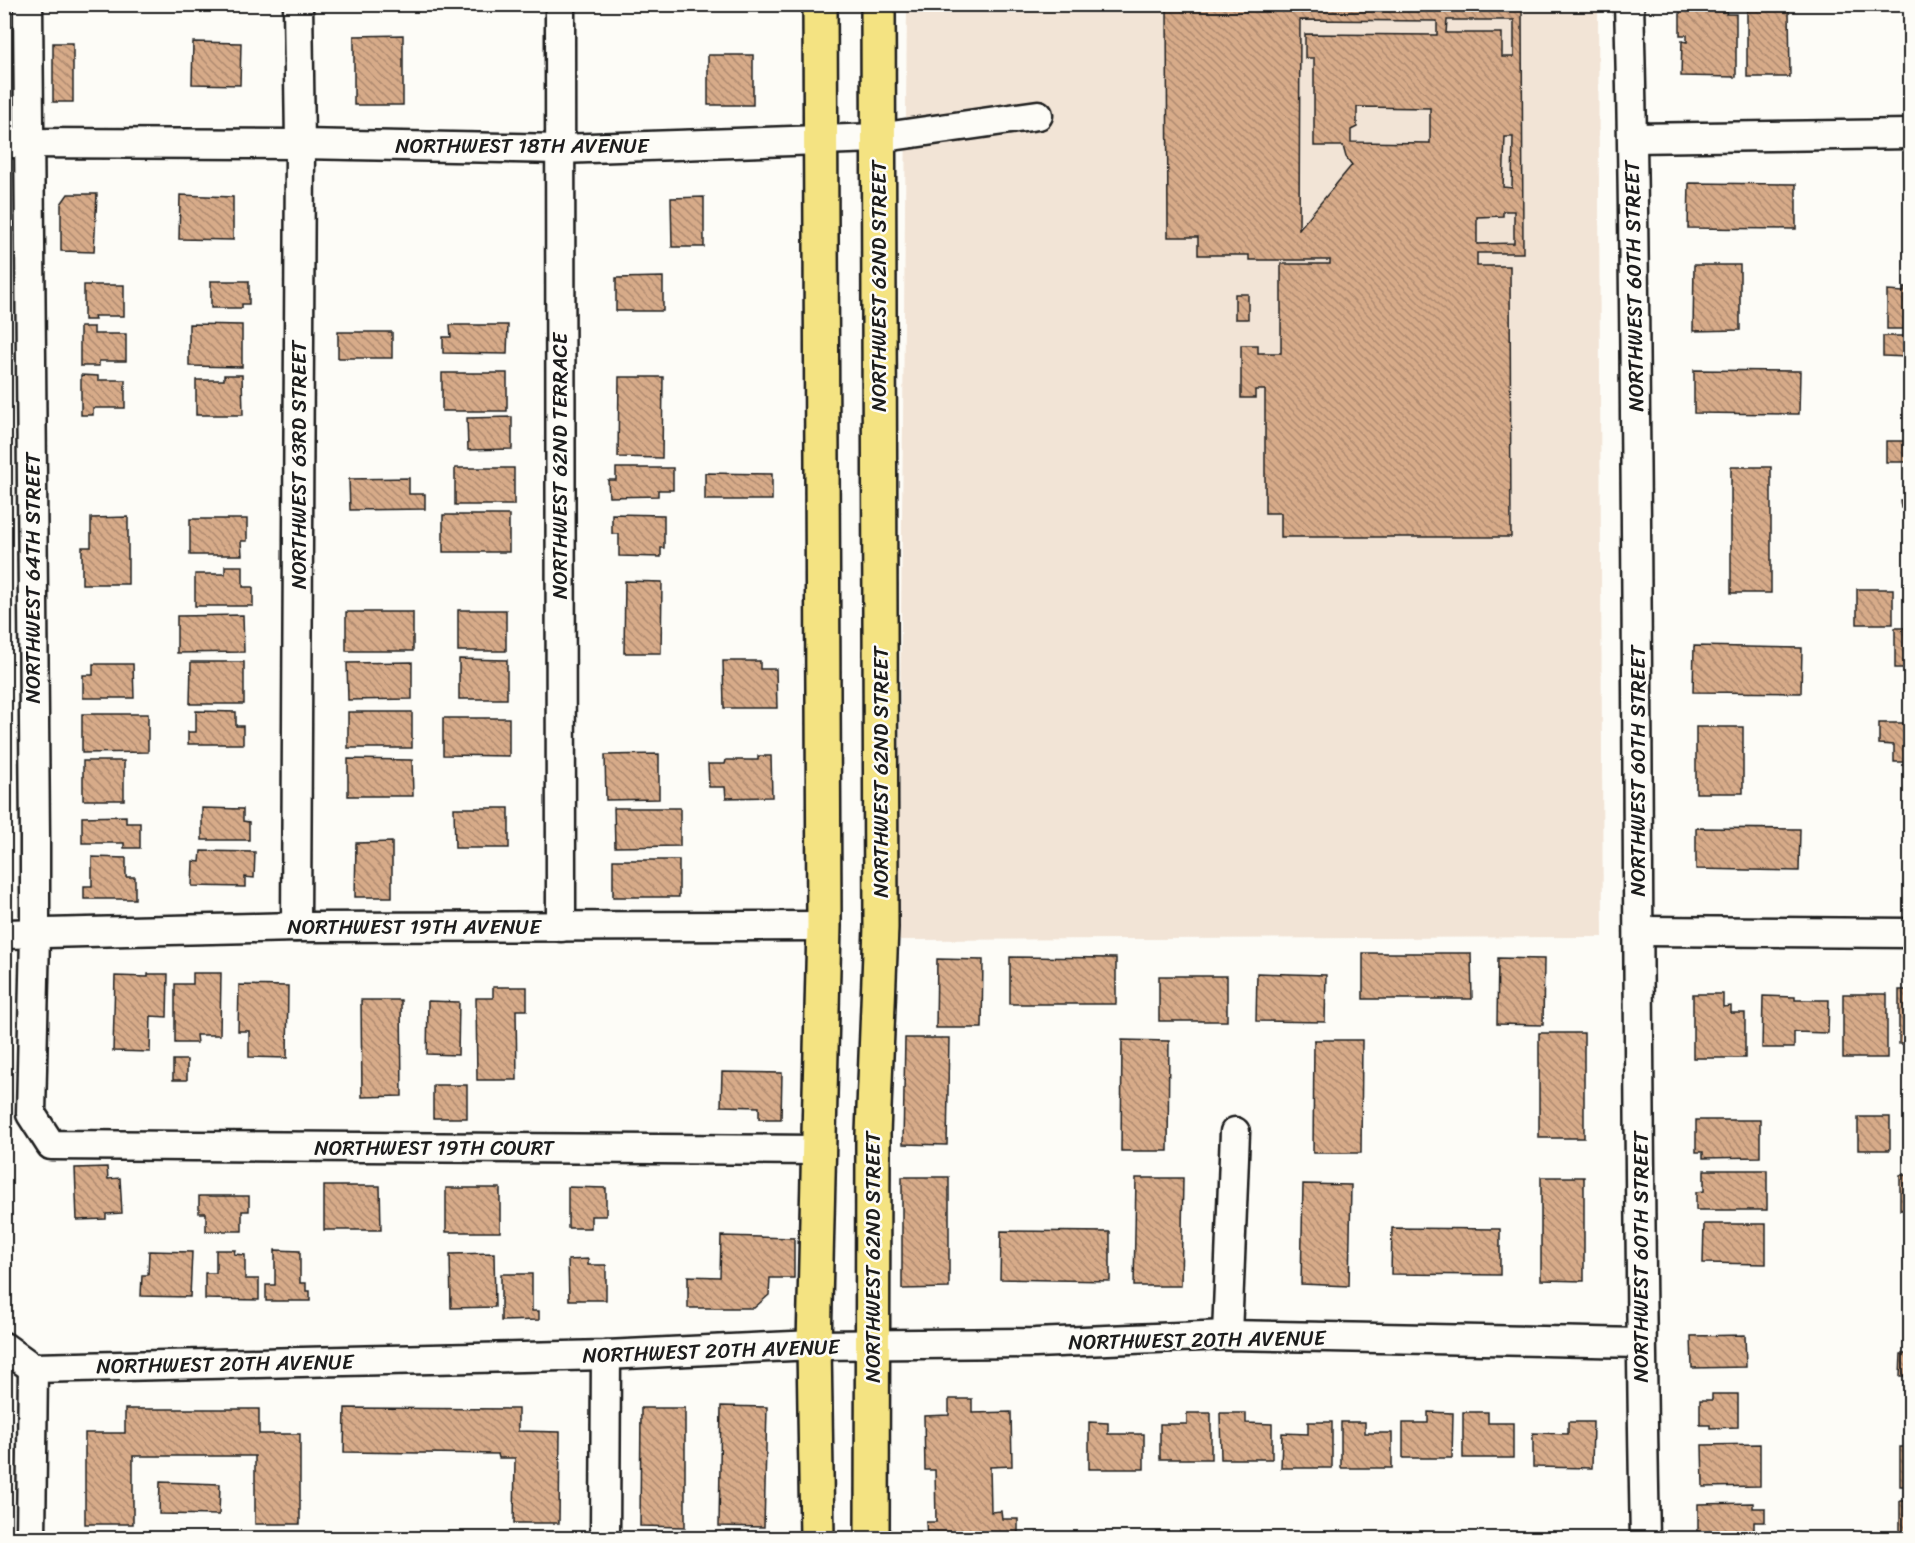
<svg xmlns="http://www.w3.org/2000/svg" width="1915" height="1543" font-family="Sriracha,sans-serif">
<style>
.built{fill:#f2e4d6}
.building{fill:url(#building-back-hatch);stroke:#1c1c1c;stroke-width:1.5;fill-rule:evenodd}
.lines{fill:none;stroke-linecap:round;stroke-linejoin:round}
.minor-casing{stroke:#1c1c1c;stroke-width:33}
.major-casing{stroke:#1c1c1c;stroke-width:38}
.minor{stroke:#fdfcf7;stroke-width:28}
.major{stroke:#f4e382;stroke-width:33}
.labels{text-anchor:middle;dominant-baseline:central;stroke-width:5;stroke-linejoin:round;paint-order:stroke}
.street-label{font-size:21px;fill:#1c1c1c;stroke:#fdfcf7}
</style>
<defs>
<pattern id="building-back-hatch" width="6" height="6" patternUnits="userSpaceOnUse" patternTransform="scale(1.5)"><rect width="6" height="6" fill="#d7ab89"/><path d="M-1 5l2 2M0 0l6 6M5-1l2 2" fill="none" stroke="#ae8a6f"/></pattern>
</defs>
<rect width="100%" height="100%" fill="#fdfcf7"/>
<filter id="ink" filterUnits="userSpaceOnUse"><feTurbulence type="fractalNoise" baseFrequency=".0167" numOctaves="2"/><feDisplacementMap in="SourceGraphic" scale="12" xChannelSelector="R" yChannelSelector="G"/><feConvolveMatrix kernelMatrix="1 2 1 2 8 2 1 2 1" color-interpolation-filters="sRGB"/></filter>
<g filter="url(#ink)">
<path class="built" d="M907 5H1598L1603 937 898 940Z"/>
<g class="building">
<path d="M1167 4H1176V7H1309V4H1358V8L1522 7 1523 253H1477V266H1510L1511 537H1281V513H1265V390H1255V398H1241V345H1258V353H1281V264H1330V260H1249V255H1198V237H1168ZM1300 20 1437 21V35L1305 34V58H1314V146H1343L1346 157 1352 165 1299 229ZM1447 20H1514V57H1502V33H1446ZM1357 107 1430 108V143L1351 142V130L1357 127ZM1505 137H1513L1512 188 1503 187ZM1503 211H1514V243L1477 244V217L1503 216Z"/>
<path d="M1747 9H1789L1790 77H1747Z"/>
<path d="M1680 10 1727 11 1726 14H1736V77L1681 76 1682 41 1687 42V35H1680Z"/>
<path d="M403 35V105H354V36Z"/>
<path d="M193 42 241 43 240 85 192 84Z"/>
<rect x="53" y="43" width="20" height="59"/>
<rect x="708" y="55" width="45" height="50"/>
<path d="M1689 183 1796 184V229L1688 228Z"/>
<path d="M68 194H97L94 252 61 251V204Z"/>
<path d="M180 195 233 197V240L179 239Z"/>
<path d="M704 197V247H672L671 198Z"/>
<path d="M1694 265H1740V330L1693 331Z"/>
<path d="M663 277V311H616V278Z"/>
<path d="M211 281H249V304H242V308H211Z"/>
<path d="M84 285H124V316H94L95 320H84Z"/>
<path d="M1904 288H1910V329H1887V291L1904 292Z"/>
<rect x="1235" y="294" width="13" height="25"/>
<path d="M189 324 242 325V367L189 366Z"/>
<path d="M450 325H508L507 354 443 353V337H451Z"/>
<path d="M80 327H94V334H126V361H99V366H80Z"/>
<rect x="338" y="332" width="54" height="26"/>
<path d="M1883 336H1910V373H1908V357L1883 356Z"/>
<path d="M1694 370 1800 371 1799 414 1694 413Z"/>
<rect x="442" y="373" width="65" height="38"/>
<path d="M81 375 98 376V380H125V408H93V415H81Z"/>
<path d="M224 375H242L243 415H196V380H224Z"/>
<path d="M619 377H663L662 458 618 457Z"/>
<path d="M512 417V449L468 450 467 418Z"/>
<path d="M1886 441H1906L1907 462H1886Z"/>
<rect x="1731" y="467" width="40" height="126"/>
<rect x="455" y="468" width="59" height="37"/>
<path d="M616 468H673V490H658V496L609 497 608 480H616Z"/>
<path d="M705 473 772 474V500H705Z"/>
<path d="M409 478V494H425V509L350 510 349 479Z"/>
<path d="M1908 482H1910V519H1908V508H1901L1900 500H1908Z"/>
<path d="M612 514 664 515V548H661V557L619 556V534H612Z"/>
<rect x="443" y="515" width="66" height="37"/>
<path d="M128 517V584H82V547H91V518Z"/>
<path d="M190 519H247V541H241L242 555H190Z"/>
<path d="M225 566H243V587H253V606H195V574H225Z"/>
<path d="M625 581 662 582 661 653H624Z"/>
<rect x="1857" y="589" width="36" height="35"/>
<rect x="458" y="610" width="48" height="41"/>
<rect x="346" y="612" width="67" height="39"/>
<path d="M243 615 244 652 177 653V616Z"/>
<rect x="1895" y="628" width="15" height="40"/>
<path d="M1694 646 1802 648 1801 693 1693 692Z"/>
<path d="M459 659 507 660V699H459Z"/>
<path d="M723 661H760V669H776L777 708H724Z"/>
<path d="M191 662H244V704H190Z"/>
<path d="M412 662V699L348 700 347 663Z"/>
<path d="M93 664H133L134 698H83V675H93Z"/>
<path d="M196 711 236 712V726H243V744H188V732H196Z"/>
<rect x="348" y="712" width="64" height="36"/>
<path d="M82 714H148V752L82 753Z"/>
<path d="M443 718H509V756L443 755Z"/>
<path d="M1879 723H1910V762H1894V745L1879 744Z"/>
<rect x="1696" y="727" width="47" height="66"/>
<path d="M659 754V799L606 800 605 755Z"/>
<path d="M758 756H771L772 797 726 798 725 787H709L708 764H725L726 760H758Z"/>
<path d="M348 759 412 760 413 796H348Z"/>
<rect x="83" y="761" width="41" height="39"/>
<path d="M202 808 243 809V821L249 822V840H202Z"/>
<path d="M454 808H509V848H455Z"/>
<path d="M614 808H680V846L615 847Z"/>
<path d="M126 816V823H140V848H124V843H82V817Z"/>
<path d="M1696 828 1800 829 1799 871 1696 869Z"/>
<path d="M392 842V897H355L356 843Z"/>
<path d="M201 851 255 852 254 878 245 877V887L192 886 193 861 200 862Z"/>
<path d="M92 857 126 858V877H135V899H84V886H92Z"/>
<rect x="613" y="860" width="66" height="37"/>
<path d="M1363 953H1471L1472 999H1363Z"/>
<path d="M1010 957 1116 958V1004H1010Z"/>
<path d="M1498 958 1544 959 1543 1025 1497 1024Z"/>
<path d="M937 959 983 960 982 1028H936Z"/>
<path d="M193 973H221L220 1035H196L197 1043H175V984H193Z"/>
<path d="M1257 973 1326 975 1325 1022 1256 1021Z"/>
<path d="M148 974H168L167 1017 151 1016 150 1052 113 1051 115 976 148 977Z"/>
<rect x="1159" y="976" width="68" height="45"/>
<path d="M239 985 288 986 287 1058 249 1057V1031H238Z"/>
<path d="M493 987H527V1010H516L517 1080H477L476 998H493Z"/>
<rect x="1899" y="990" width="11" height="54"/>
<path d="M1693 994H1723V1007L1731 1006V1013H1745V1058H1693Z"/>
<rect x="1843" y="994" width="44" height="64"/>
<path d="M1763 996 1795 997V1000H1829L1828 1033 1794 1032V1048H1762Z"/>
<path d="M361 1000H401L402 1096 362 1097Z"/>
<path d="M428 1001 459 1002 458 1055 427 1054Z"/>
<rect x="1539" y="1033" width="45" height="105"/>
<path d="M905 1038H949L947 1145 903 1144Z"/>
<path d="M1122 1040 1169 1041 1168 1151H1121Z"/>
<path d="M1314 1040H1362L1361 1153H1313Z"/>
<rect x="173" y="1060" width="14" height="20"/>
<path d="M722 1072 782 1073 781 1119H759V1107L721 1106Z"/>
<rect x="433" y="1085" width="34" height="33"/>
<rect x="1858" y="1117" width="32" height="33"/>
<path d="M1696 1120H1760V1157L1703 1158V1152H1696Z"/>
<path d="M107 1167 108 1179 120 1178 122 1213 106 1214V1219L77 1220 75 1168Z"/>
<path d="M1704 1170H1767V1210H1696V1192L1704 1191Z"/>
<rect x="1900" y="1175" width="10" height="35"/>
<path d="M902 1177H949V1288L902 1289Z"/>
<path d="M1541 1177H1584V1281L1541 1280Z"/>
<path d="M1136 1178H1183L1181 1286H1134Z"/>
<path d="M1303 1184 1351 1185 1349 1286 1301 1284Z"/>
<path d="M324 1186H380L381 1230H324Z"/>
<path d="M568 1187 606 1188V1216H591V1228H568Z"/>
<rect x="446" y="1188" width="54" height="44"/>
<path d="M199 1196H249V1211H242V1231H206V1213H199Z"/>
<path d="M1704 1224H1766V1264L1703 1263Z"/>
<path d="M1392 1228 1500 1229V1275L1391 1274Z"/>
<path d="M1001 1231 1110 1232V1281L1000 1279Z"/>
<path d="M721 1236 794 1238V1278H770L769 1295 754 1308H688V1276L720 1277Z"/>
<path d="M216 1250H235L234 1254 245 1255V1279H259V1300L205 1299V1273H216Z"/>
<path d="M275 1250 300 1251V1283H306V1291H310V1301H266V1285H275Z"/>
<path d="M149 1251 192 1252 190 1297 141 1296 142 1275H148Z"/>
<path d="M494 1253 495 1307 451 1308 450 1254Z"/>
<path d="M588 1259V1265H606V1300H569L568 1260Z"/>
<path d="M501 1274H532V1311H539V1320L501 1321Z"/>
<path d="M1745 1335 1746 1367 1692 1368 1691 1336Z"/>
<path d="M1901 1354H1910V1376H1900Z"/>
<path d="M1712 1394H1738V1427L1710 1428V1425H1700V1400H1712Z"/>
<path d="M949 1399H972V1413L1011 1412 1012 1466 990 1467 991 1512 1001 1511 1002 1519H1018V1538H927L926 1522H936L935 1470H925L924 1416 949 1415Z"/>
<rect x="1904" y="1405" width="6" height="29"/>
<path d="M721 1406 767 1407 764 1527 719 1526Z"/>
<path d="M345 1408 518 1409V1431L560 1432 559 1523H514L515 1458H499L498 1454 344 1452Z"/>
<path d="M641 1408H685V1527L640 1526Z"/>
<path d="M125 1409H259V1434H300V1524H255V1456H133V1524H85V1433H125Z"/>
<path d="M1428 1412 1453 1413 1452 1458H1403V1423H1428Z"/>
<path d="M1463 1412H1488V1423H1513V1458H1463Z"/>
<path d="M1187 1413H1211V1459H1160V1424H1187Z"/>
<path d="M1220 1413H1246V1423L1272 1424V1459H1221Z"/>
<path d="M1089 1422 1108 1423V1434H1144V1469H1089Z"/>
<path d="M1308 1422H1332V1468H1281L1282 1433 1308 1434Z"/>
<path d="M1341 1422H1365V1433H1392V1468H1341Z"/>
<path d="M1568 1422H1593L1592 1468 1533 1467V1433L1568 1434Z"/>
<path d="M1760 1444V1486L1703 1487 1702 1445Z"/>
<rect x="1900" y="1447" width="10" height="39"/>
<path d="M160 1482 220 1484 219 1515 159 1514Z"/>
<rect x="1900" y="1501" width="10" height="37"/>
<path d="M1753 1503V1508H1765V1522H1754V1538H1698V1504Z"/>
</g>
<g class="lines">
<defs>
<g id="minor">
<path d="M28 4 35 838V934L31 1114 51 1145 818 1150"/>
<path d="M560 4 561 927"/>
<path d="M1629 4C1633 141 1634 277 1635 413 1639 788 1637 1163 1645 1538"/>
<path d="M1633 138 1910 134"/>
<path d="M4 143 300 144 560 149 878 138 1038 115"/>
<path d="M296 927 300 144 298 4"/>
<path d="M1639 931 1910 933"/>
<path d="M4 934 296 927 824 926"/>
<path d="M1227 1335 1235 1132"/>
<path d="M4 1347 33 1368 606 1355 814 1345 1035 1343 1227 1335 1641 1343"/>
<path d="M31 1538 33 1368"/>
<path d="M605 1538 606 1355"/>
</g>
<g id="major">
<path d="M817 1538 814 1345 824 926 820 4"/>
<path d="M872 1538 873 1134 881 927 878 4"/>
</g>
</defs>
<use href="#minor" class="minor-casing"/>
<use href="#major" class="major-casing"/>
<use href="#minor" class="minor"/>
<use href="#major" class="major"/>
</g>
</g>
<g class="labels">
<g class="street-label">
<text x="522" y="146">NORTHWEST 18TH AVENUE</text>
<text transform="translate(879 286) rotate(-90)">NORTHWEST 62ND STREET</text>
<text transform="translate(1634 286) rotate(-91)">NORTHWEST 60TH STREET</text>
<text transform="translate(299 465) rotate(-90)">NORTHWEST 63RD STREET</text>
<text transform="translate(560 466) rotate(-90)">NORTHWEST 62ND TERRACE</text>
<text transform="translate(33 578) rotate(-90)">NORTHWEST 64TH STREET</text>
<text transform="translate(1638 771) rotate(-90)">NORTHWEST 60TH STREET</text>
<text transform="translate(881 772) rotate(-90)">NORTHWEST 62ND STREET</text>
<text x="414" y="927">NORTHWEST 19TH AVENUE</text>
<text x="434" y="1148">NORTHWEST 19TH COURT</text>
<text transform="translate(873 1257) rotate(-90)">NORTHWEST 62ND STREET</text>
<text transform="translate(1641 1257) rotate(-90)">NORTHWEST 60TH STREET</text>
<text transform="translate(1197 1340) rotate(-1)">NORTHWEST 20TH AVENUE</text>
<text transform="translate(711 1351) rotate(-2)">NORTHWEST 20TH AVENUE</text>
<text transform="translate(225 1364) rotate(-1)">NORTHWEST 20TH AVENUE</text>
</g>
</g>
<rect width="1915" height="1543" fill="none" stroke="#fdfcf7" stroke-width="24"/>
<rect x="12" y="12" width="1891" height="1519" fill="none" stroke="#1c1c1c" stroke-width="2" filter="url(#ink)"/>
</svg>
